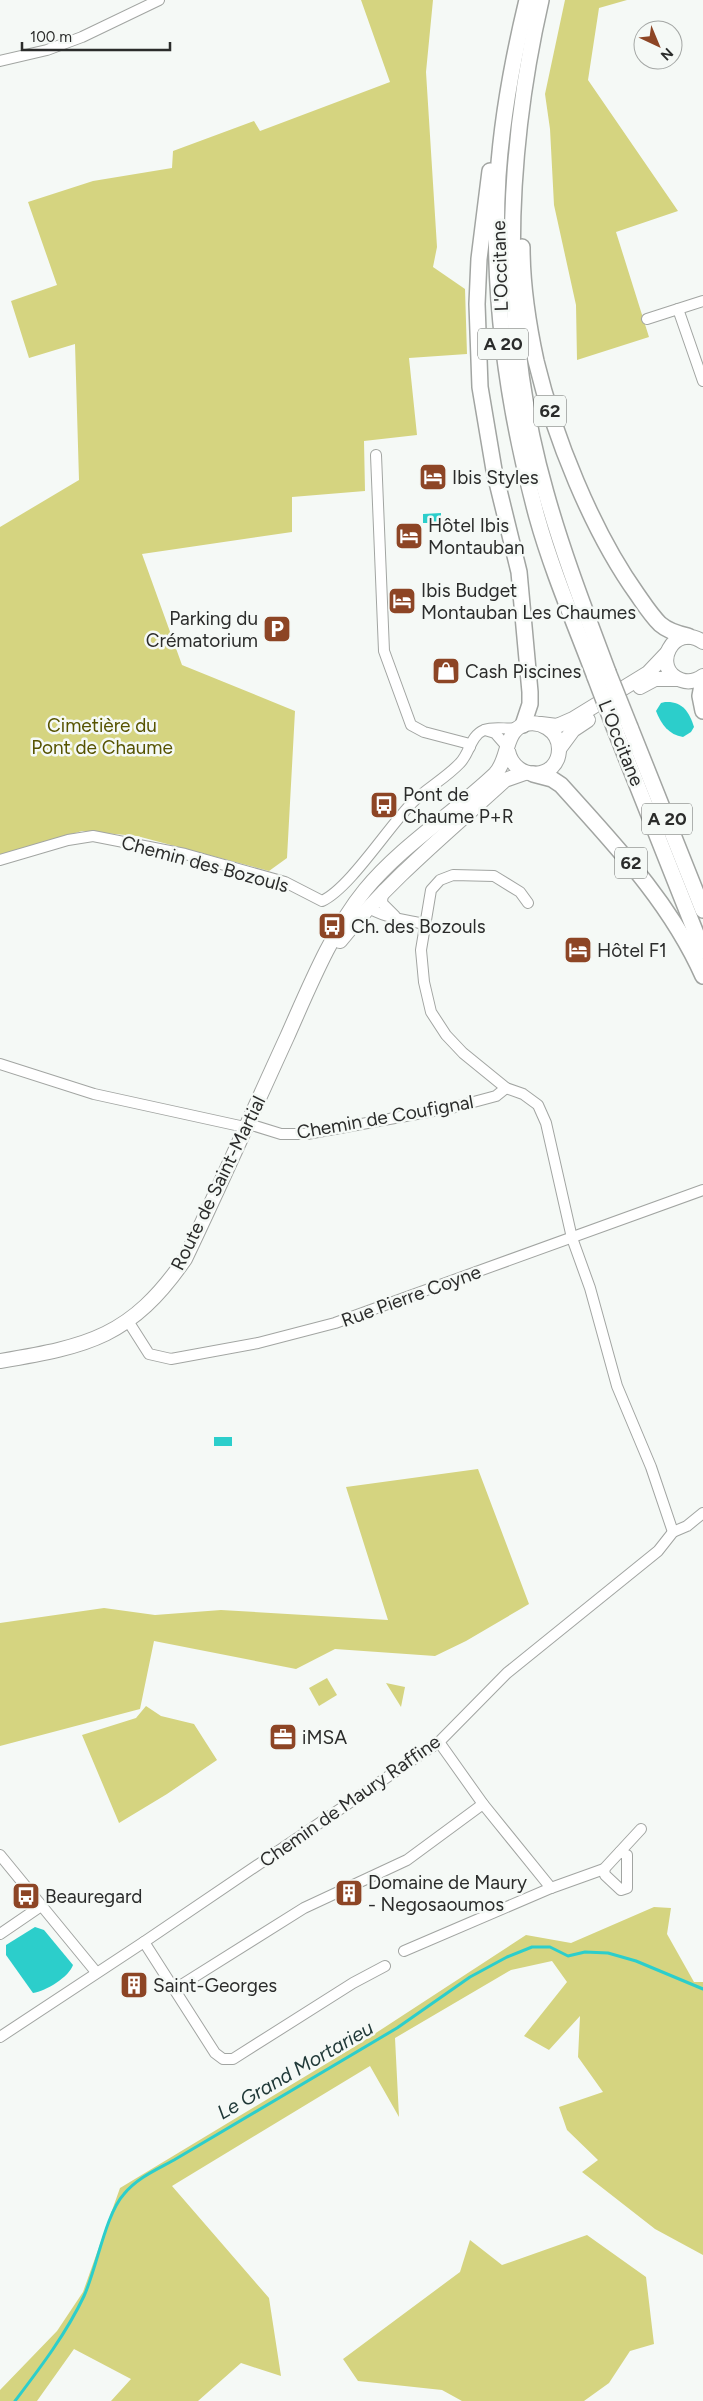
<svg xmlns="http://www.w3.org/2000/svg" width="703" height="2401" font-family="Figtree,sans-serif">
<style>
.green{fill:#d5d480}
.water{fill:#2ccecb}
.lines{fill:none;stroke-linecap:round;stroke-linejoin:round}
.stream{stroke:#2ccecb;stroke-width:3}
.minor-casing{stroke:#a2a5a2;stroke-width:12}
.major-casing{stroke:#a2a5a2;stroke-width:16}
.highway-casing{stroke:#a2a5a2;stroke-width:18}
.minor{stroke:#fff;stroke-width:10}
.major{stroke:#fff;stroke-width:14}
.highway{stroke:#fff;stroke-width:15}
.highway-bridge-casing{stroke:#a2a5a2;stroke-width:18;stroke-linecap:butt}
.highway-bridge{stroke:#fff;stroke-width:15}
.labels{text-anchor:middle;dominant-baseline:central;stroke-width:5;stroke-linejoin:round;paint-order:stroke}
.shield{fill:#f5f9f6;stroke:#686a68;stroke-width:1}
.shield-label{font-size:18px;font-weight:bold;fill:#2b2c2b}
.street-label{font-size:19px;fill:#2b2c2b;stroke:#f5f9f6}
.poi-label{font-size:19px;fill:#2b2c2b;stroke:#f5f9f6;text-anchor:start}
.park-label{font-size:19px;fill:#565300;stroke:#f5f9f6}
.water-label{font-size:20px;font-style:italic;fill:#1f3837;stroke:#f5f9f6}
</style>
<rect width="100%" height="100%" fill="#f5f9f6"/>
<g class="green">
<path d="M361 0H433L426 72 437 247 433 267 465 289 467 354 409 358 417 435 364 441 365 491 292 497V532L142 554 182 665 295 711 287 858 269 871 137 836 82 831 0 855V527L79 480 75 344 29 358 11 301 57 285 28 202 93 181 172 168 173 151 254 121 260 131 390 82Z"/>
<path d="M565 0H627L599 8 588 80 678 211 616 232 649 337 577 360 576 305 554 205 550 129 545 94Z"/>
<path d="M478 1469 529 1604 466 1641 435 1656 335 1649 296 1669 154 1641 140 1709 0 1746V1623L104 1608 155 1615 221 1610 388 1620 346 1487Z"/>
<path d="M327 1678 337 1695 319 1706 309 1688Z"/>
<path d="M386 1683 405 1687 401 1707Z"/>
<path d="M146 1706 161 1716 194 1724 217 1760 167 1794 119 1823 82 1735 136 1718Z"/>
<path d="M654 1907 671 1908 667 1934 694 1982H703V2255L655 2229 582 2172 598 2160 567 2130 559 2107 603 2092 578 2057 580 2016 549 2050 524 2036 567 1982 552 1961 511 1970 395 2038 399 2117 370 2066 172 2186 269 2298 281 2376 241 2363 198 2401H111L131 2379 74 2349 37 2401H0V2390L57 2331 83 2292 120 2188 359 2044 526 1935 571 1943Z"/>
<path d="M587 2235 646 2277 654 2344 630 2351 609 2383 584 2401H462L442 2390 358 2381 343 2359 460 2272 470 2240 502 2265Z"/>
</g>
<g class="water">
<path d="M441 513V523H423V514Z"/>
<path d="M665 702C682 701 689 711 694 727L691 732 683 737C669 735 661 724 656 711L661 703Z"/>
<rect x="214" y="1437" width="18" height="9"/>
<path d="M35 1927 44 1930 73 1965C69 1977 46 1991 33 1993L6 1955V1945Z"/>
</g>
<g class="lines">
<path class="stream" d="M15 2401C40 2368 66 2334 84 2296 97 2268 105 2215 124 2194 137 2178 156 2170 174 2160L397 2028 470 1977 507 1957 532 1947H550L568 1956 585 1952 608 1953 636 1961 703 1989"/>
<defs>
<g id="minor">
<path d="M0 61 47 50 82 37 159 0"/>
<path d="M703 301 678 309 703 381"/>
<path d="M647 319 678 309"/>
<path d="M376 455 384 651 411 725 424 732 466 743 470 747"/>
<path d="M485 730 495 733 508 748"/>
<path d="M0 860 68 840 93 836 185 854 285 882 322 901C350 888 388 827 413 802 427 788 446 778 460 763 470 753 470 736 484 730 495 726 507 730 518 728"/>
<path d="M383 890 382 903 395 916"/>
<path d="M528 903 520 892 494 876 453 875 440 880 431 890 421 950 424 982 431 1012 446 1035 463 1053 506 1088 523 1094 538 1105 546 1123 572 1238 590 1288 617 1386 651 1467 673 1532"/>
<path d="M368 907C381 917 407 920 424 924"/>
<path d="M0 1064 94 1094 240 1126 252 1125 281 1134H307L455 1107 496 1096 506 1088"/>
<path d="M128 1321 149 1354 171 1359 258 1343 335 1323 703 1190"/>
<path d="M439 1742 483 1804 551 1888"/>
<path d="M0 1855 96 1972"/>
<path d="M604 1869 605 1875 621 1890 627 1888V1855L620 1852"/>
<path d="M0 1934 41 1906"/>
<path d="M144 1942 215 2053 223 2059H233L353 1983 385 1966"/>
<path d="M404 1951 551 1888 604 1869 641 1829"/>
<path d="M175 1989 304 1908 407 1860 483 1804"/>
<path d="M0 2037 144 1942 439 1742 507 1673 658 1551 673 1532 687 1526 703 1513"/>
</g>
<g id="major">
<path d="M703 642C673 621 650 669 681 680 689 683 696 681 703 676"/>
<path d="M640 687 655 679H677"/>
<path d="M541 724 557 726 573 719 648 673 667 653"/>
<path d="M559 749 573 730 588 720"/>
<path d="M340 941C389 880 447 833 505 780L525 773"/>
<path d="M0 1361C89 1346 131 1337 185 1259 220 1186 253 1111 287 1037 308 990 332 930 365 890 401 846 454 813 495 774 509 760 504 733 523 725 540 719 559 731 559 749 559 780 515 783 508 751"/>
</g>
<g id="highway">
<path d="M527 0C513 58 502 116 498 176 491 290 507 406 537 517 552 571 575 624 595 677"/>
<path d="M541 0C504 162 500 333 546 493 563 554 586 613 608 672"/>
<path d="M490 171 479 259 477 304 480 387 494 470 519 572 530 692V704L523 725"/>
<path d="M522 247C522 285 528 324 536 361 554 436 592 531 637 594 644 604 651 615 660 624 668 631 678 634 688 636"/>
<path d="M703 680 700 696 703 711"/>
<path d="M630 727 703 910"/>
<path d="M616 732 703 951"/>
<path d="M533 774 552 779 561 785C615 845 670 902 703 976"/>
</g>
</defs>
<use href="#minor" class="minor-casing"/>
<use href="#major" class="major-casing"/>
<use href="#highway" class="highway-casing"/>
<use href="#minor" class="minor"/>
<use href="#major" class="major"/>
<use href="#highway" class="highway"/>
<defs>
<g id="highway-bridge">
<path d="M608 672 630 727"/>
<path d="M595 677 616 732"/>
</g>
</defs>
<use href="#highway-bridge" class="highway-bridge-casing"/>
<use href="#highway-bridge" class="highway-bridge"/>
</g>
<defs>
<symbol id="hotel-square" viewBox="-11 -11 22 22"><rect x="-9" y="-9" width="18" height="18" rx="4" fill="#8d4525" stroke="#f5f9f6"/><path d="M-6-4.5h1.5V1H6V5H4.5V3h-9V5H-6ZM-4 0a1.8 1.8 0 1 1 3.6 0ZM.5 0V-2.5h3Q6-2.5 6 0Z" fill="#fff"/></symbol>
<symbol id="parking-square" viewBox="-11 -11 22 22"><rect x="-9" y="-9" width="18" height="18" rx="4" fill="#8d4525" stroke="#f5f9f6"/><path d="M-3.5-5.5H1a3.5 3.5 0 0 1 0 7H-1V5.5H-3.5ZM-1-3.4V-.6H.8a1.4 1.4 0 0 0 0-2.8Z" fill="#fff"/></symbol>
<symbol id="shop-square" viewBox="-11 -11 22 22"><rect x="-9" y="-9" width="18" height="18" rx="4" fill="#8d4525" stroke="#f5f9f6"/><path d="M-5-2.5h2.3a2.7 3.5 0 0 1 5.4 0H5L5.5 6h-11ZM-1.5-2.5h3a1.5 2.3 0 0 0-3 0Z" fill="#fff"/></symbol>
<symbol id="bus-square" viewBox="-11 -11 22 22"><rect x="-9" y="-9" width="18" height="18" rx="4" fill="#8d4525" stroke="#f5f9f6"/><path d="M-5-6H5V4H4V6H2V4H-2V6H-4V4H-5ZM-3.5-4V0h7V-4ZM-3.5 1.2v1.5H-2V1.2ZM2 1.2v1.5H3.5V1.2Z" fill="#fff"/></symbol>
<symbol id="office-square" viewBox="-11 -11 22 22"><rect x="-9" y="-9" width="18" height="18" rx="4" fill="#8d4525" stroke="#f5f9f6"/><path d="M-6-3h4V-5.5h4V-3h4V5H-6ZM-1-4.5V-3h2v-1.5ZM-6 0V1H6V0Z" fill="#fff"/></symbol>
<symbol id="building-square" viewBox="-11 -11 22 22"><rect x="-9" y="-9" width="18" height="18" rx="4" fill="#8d4525" stroke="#f5f9f6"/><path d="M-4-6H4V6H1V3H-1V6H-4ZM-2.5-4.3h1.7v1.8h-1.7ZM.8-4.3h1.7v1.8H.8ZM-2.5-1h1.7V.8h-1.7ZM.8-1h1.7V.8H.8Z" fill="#fff"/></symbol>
</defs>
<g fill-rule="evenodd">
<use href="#hotel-square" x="417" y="461" width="32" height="32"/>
<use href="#hotel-square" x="393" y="520" width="32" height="32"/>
<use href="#hotel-square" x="386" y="585" width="32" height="32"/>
<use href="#parking-square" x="261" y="613" width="32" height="32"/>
<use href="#shop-square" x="430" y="655" width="32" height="32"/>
<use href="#bus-square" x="368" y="789" width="32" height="32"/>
<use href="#bus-square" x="316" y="910" width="32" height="32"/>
<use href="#hotel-square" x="562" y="934" width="32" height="32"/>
<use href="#office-square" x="267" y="1721" width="32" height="32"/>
<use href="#building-square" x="333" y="1877" width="32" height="32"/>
<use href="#bus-square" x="10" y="1880" width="32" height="32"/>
<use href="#building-square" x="118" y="1969" width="32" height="32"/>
</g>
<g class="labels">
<g class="shield">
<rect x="478" y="328.5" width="50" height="31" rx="4"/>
<rect x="534" y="395.5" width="32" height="31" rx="4"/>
<rect x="642" y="803.5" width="50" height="31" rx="4"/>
<rect x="615" y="847.5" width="32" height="31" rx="4"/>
</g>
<g class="shield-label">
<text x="503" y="344">A 20</text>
<text x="550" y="411">62</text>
<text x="667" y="819">A 20</text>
<text x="631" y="863">62</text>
</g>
<g class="street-label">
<text transform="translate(500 266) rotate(-92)">L'Occitane</text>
<text transform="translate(621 743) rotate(68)">L'Occitane</text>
<text transform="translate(205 864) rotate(15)">Chemin des Bozouls</text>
<text transform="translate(385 1117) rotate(-10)">Chemin de Coufignal</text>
<text transform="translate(218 1183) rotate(-64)">Route de Saint-Martial</text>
<text transform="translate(411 1296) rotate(-20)">Rue Pierre Coyne</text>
<text transform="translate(350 1801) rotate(-35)">Chemin de Maury Raffine</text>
</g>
<g class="poi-label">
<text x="452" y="477">Ibis Styles</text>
<text x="428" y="525">Hôtel Ibis<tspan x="428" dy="22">Montauban</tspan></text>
<text x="421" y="590">Ibis Budget<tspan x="421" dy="22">Montauban Les Chaumes</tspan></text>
<text x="258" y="618" text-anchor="end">Parking du<tspan x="258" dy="22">Crématorium</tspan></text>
<text x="465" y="671">Cash Piscines</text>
<text x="403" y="794">Pont de<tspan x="403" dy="22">Chaume P+R</tspan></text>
<text x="351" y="926">Ch. des Bozouls</text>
<text x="597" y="950">Hôtel F1</text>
<text x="302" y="1737">iMSA</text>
<text x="368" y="1882">Domaine de Maury<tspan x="368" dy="22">- Negosaoumos</tspan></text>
<text x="45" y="1896">Beauregard</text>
<text x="153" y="1985">Saint-Georges</text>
</g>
<g class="park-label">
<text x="102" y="725">Cimetière du<tspan x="102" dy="22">Pont de Chaume</tspan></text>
</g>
<g class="water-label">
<text transform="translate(295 2070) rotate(-30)">Le Grand Mortarieu</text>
</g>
</g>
<g transform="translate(658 45) rotate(136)"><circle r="24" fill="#f5f9f6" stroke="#a4a7a5"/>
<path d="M0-4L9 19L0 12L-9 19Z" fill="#8d4525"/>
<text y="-8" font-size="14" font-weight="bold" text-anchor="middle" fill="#2b2c2b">N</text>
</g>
<path d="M22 42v8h148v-8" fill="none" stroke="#2b2c2b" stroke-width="2.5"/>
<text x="30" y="42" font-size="15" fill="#2b2c2b" stroke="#f5f9f6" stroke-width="4" paint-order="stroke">100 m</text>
</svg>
